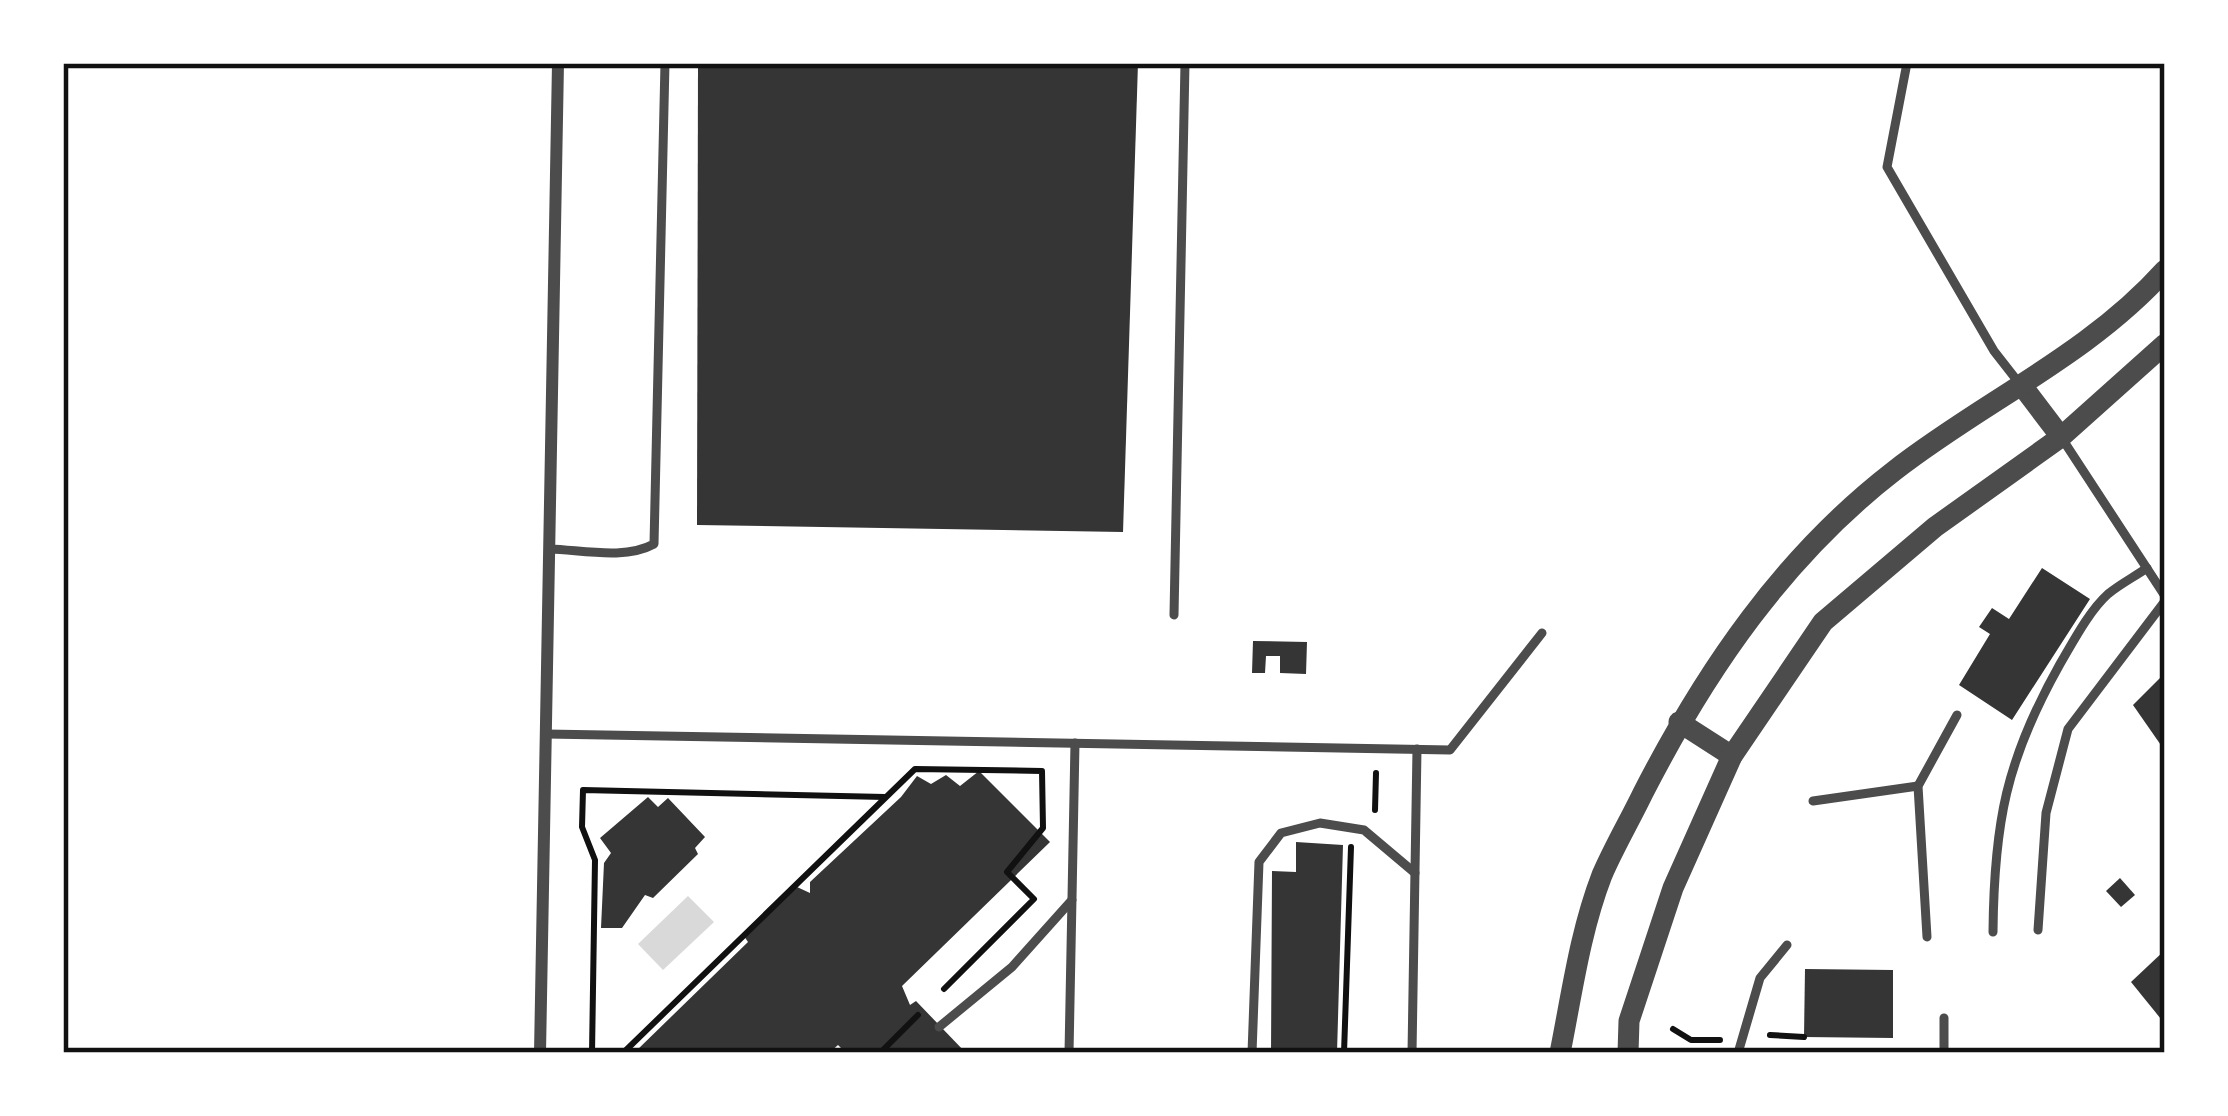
<svg xmlns="http://www.w3.org/2000/svg" width="2228" height="1116" font-family="Rubik,sans-serif">
<style>
.water{fill:#d9d9d9}
.building{fill:#353535}
.lines{fill:none;stroke-linecap:round;stroke-linejoin:round}
.path{stroke:#111;stroke-width:6}
.service{stroke:#4c4c4c;stroke-width:9}
.minor{stroke:#4c4c4c;stroke-width:12}
.tertiary{stroke:#4c4c4c;stroke-width:21}
.neatline{fill:none;stroke:#111;stroke-width:4.5}
</style>
<rect width="100%" height="100%" fill="#fff"/>
<path class="water" d="M688 896 714 922 663 970 638 944Z"/>
<g class="building">
<path d="M698 63H1138L1123 532 697 525Z"/>
<path d="M2042 568 2090 599 2012 720 1959 685 1990 634 1979 627 1992 608 2009 619Z"/>
<path d="M1253 641 1307 642 1306 674 1280 673V656H1266L1265 673H1252Z"/>
<path d="M2165 673V751L2133 705Z"/>
<path d="M979 771 1050 842 902 986 910 1005 916 1001 966 1053H846L838 1045 829 1053H634L748 942 744 936 797 887 810 893V882L901 797 917 776 931 784 946 775 960 786Z"/>
<path d="M648 797 658 807 668 798 705 837 695 848 698 854 653 898 645 895 622 928H601L604 863 611 853 600 838Z"/>
<path d="M1296 842 1343 845 1337 1053H1271L1272 871 1296 872Z"/>
<path d="M2120 878 2135 895 2121 907 2106 891Z"/>
<path d="M2165 950V1024L2131 982Z"/>
<path d="M1805 969 1893 970V1038L1804 1037Z"/>
</g>
<g class="lines">
<g class="path">
<path d="M1375 810 1376 773"/>
<path d="M1673 1029 1691 1040H1720"/>
<path d="M1770 1035 1804 1037"/>
<path d="M592 1053 595 860 582 827 583 790 885 797"/>
<path d="M623 1053 915 769 1042 771 1043 828 1007 872 1034 899 944 989"/>
<path d="M880 1053 918 1015"/>
<path d="M1344 1053 1351 847"/>
</g>
<g class="service">
<path d="M1907 63 1887 167 1994 351 2019 383"/>
<path d="M2063 440 2165 596"/>
<path d="M550 549C582 550 625 560 654 544L665 63"/>
<path d="M1174 615 1185 63"/>
<path d="M546 734 1450 750 1542 633"/>
<path d="M1813 801 1918 786"/>
<path d="M2038 930 2046 813 2068 729 2165 601"/>
<path d="M1993 932C1994 823 2006 760 2060 664 2073 642 2089 611 2108 594 2120 584 2134 577 2147 568"/>
<path d="M1927 937 1918 786 1957 715"/>
<path d="M1944 1018V1053"/>
<path d="M939 1027 1012 967 1072 900"/>
<path d="M1069 1053 1075 743"/>
<path d="M1252 1053 1259 862 1281 833 1320 823 1364 830 1415 873"/>
<path d="M1412 1053 1417 749"/>
<path d="M1738 1053 1760 978 1787 945"/>
</g>
<path class="minor" d="M540 1053 558 63"/>
<g class="tertiary">
<path d="M2023 387 2061 437"/>
<path d="M1679 722 1732 756"/>
<path d="M1560 1053C1572 993 1580 932 1602 875 1614 847 1630 820 1643 793 1706 670 1784 556 1894 471 1982 402 2089 355 2165 270"/>
<path d="M1628 1053 1629 1021 1673 888 1732 756 1823 622 1935 527 2061 437 2165 344"/>
</g>
</g>
<rect width="2228" height="1116" fill="none" stroke="#ffffff" stroke-width="132"/>
<rect x="66" y="66" width="2096" height="984" class="neatline"/>
</svg>
